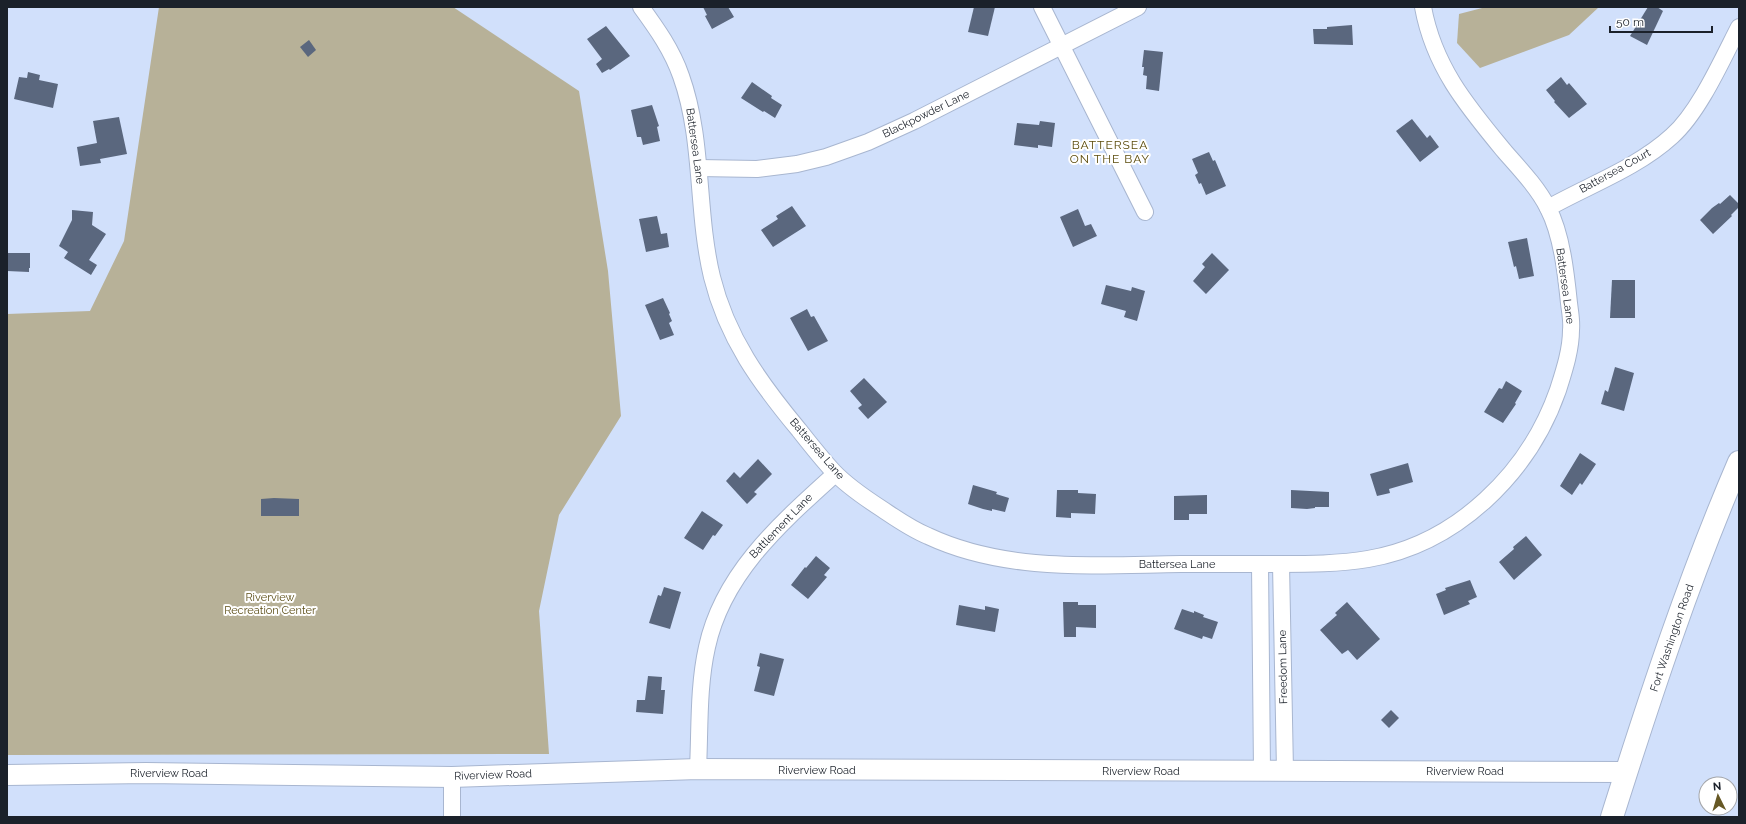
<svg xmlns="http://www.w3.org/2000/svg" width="1746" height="824" font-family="Raleway,sans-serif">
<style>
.green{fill:#b7b198}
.building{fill:#5a677e}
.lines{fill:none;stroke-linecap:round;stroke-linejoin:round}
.minor-casing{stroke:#a8b6d0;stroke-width:18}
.tertiary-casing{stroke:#a8b6d0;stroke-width:22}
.secondary-casing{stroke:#a8b6d0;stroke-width:24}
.minor{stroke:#fff;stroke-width:16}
.tertiary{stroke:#fff;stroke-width:20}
.secondary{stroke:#fff;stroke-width:22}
.labels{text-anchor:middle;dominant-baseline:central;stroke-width:4;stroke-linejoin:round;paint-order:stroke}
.street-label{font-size:11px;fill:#1b212a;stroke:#fff}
.park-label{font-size:11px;fill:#5d4f18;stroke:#fff}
.neighbourhood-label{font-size:12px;letter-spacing:1px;fill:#5b4b0b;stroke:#fff}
</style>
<rect width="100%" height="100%" fill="#d1e0fb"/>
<g class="green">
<path d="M159 7H453L579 91 608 271 621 416 559 515 539 611 549 754 7 755V314L90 311 124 241Z"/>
<path d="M1486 7H1599L1569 35 1480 68 1457 43 1459 14Z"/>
</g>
<g class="building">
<path d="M703 7H728L734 17 712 29 705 16 707 15Z"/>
<path d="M974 7H995L988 36 968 32Z"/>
<path d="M1648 7H1657L1663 11 1647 45 1630 36Z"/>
<path d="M1352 25 1353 45 1314 44 1313 29H1327V27Z"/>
<path d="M606 26 630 56 610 70 609 69 602 73 596 64 602 59 587 39Z"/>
<path d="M309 40 316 50 308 57 300 47Z"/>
<path d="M1144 50 1163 52 1159 91 1146 89 1147 76 1143 75 1144 67H1142Z"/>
<path d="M28 72 40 75 39 80 58 84 53 108 14 99 19 77 27 78Z"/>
<path d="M1561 77 1567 85 1569 83 1587 104 1569 118 1554 102 1555 101 1546 90Z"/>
<path d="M752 82 772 96 771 98 782 105 775 118 764 111 763 112 741 98Z"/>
<path d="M652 105 659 126 657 127 660 141 643 145 641 137H637L631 110Z"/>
<path d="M119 117 127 154 100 159 101 163 80 166 77 147 97 143 93 121Z"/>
<path d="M1412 119 1427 138 1430 135 1439 147 1420 162 1396 131Z"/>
<path d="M1040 121 1055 123 1052 147 1038 145V148L1014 145 1017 123 1039 125Z"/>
<path d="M1209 152 1213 161 1215 160 1226 186 1206 195 1201 183 1199 184 1195 175 1198 173 1192 159Z"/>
<path d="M1730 195 1739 204V207L1731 215 1732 216 1713 234 1700 220 1712 208 1719 203 1720 204Z"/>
<path d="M792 206 806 226 773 247 761 230 778 219 776 216Z"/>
<path d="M1078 209 1085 226 1091 224 1097 236 1073 247 1060 217Z"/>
<path d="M72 210 93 212 92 225 106 234 89 260 97 265 91 275 64 258 68 252 59 246 72 220Z"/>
<path d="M657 216 661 234 667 233 669 247 646 252 639 219Z"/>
<path d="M1527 238 1534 276 1519 279 1516 266 1514 267 1508 242Z"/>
<path d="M7 253H30V268H29V272L7 271Z"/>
<path d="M1212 253 1229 270 1206 294 1193 281 1205 267 1202 264Z"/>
<path d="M1612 280H1635V318H1610Z"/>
<path d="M1106 285 1131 291 1132 287 1145 291 1137 321 1124 317 1126 311 1101 304Z"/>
<path d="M663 298 670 313 669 314 672 321 669 323 674 335 660 340 645 305Z"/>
<path d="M807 309 811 317 814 316 828 341 808 351 790 318Z"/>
<path d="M1615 367 1634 373 1624 411 1601 404 1605 390 1608 392Z"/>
<path d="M864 378 887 402 868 419 858 408 862 405 850 391Z"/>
<path d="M1506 381 1522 391 1515 403 1516 404 1503 423 1484 412 1499 388 1502 389Z"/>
<path d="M1580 453 1596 464 1582 485 1580 483 1572 495 1560 486Z"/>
<path d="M758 459 772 474 754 492 757 494 747 504 726 481 734 472 740 478Z"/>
<path d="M1408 463 1413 482 1389 489 1390 493 1377 496 1370 474Z"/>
<path d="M973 485 997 492 996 494 1009 498 1005 512 992 509V511L983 509 968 504Z"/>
<path d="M1057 490H1078V493L1096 494 1095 514 1071 513V518L1056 517Z"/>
<path d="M1291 490 1329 492V507H1315V508L1307 509 1291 508Z"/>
<path d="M1207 495V514H1189V520H1174V496Z"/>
<path d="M274 498 299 499V516H261V499Z"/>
<path d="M702 511 723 525 715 536 713 535 703 550 684 538Z"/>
<path d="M1526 536 1542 555 1514 580 1499 562 1514 549 1513 547Z"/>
<path d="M816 556 830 568 824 575 827 577 808 599 791 585 805 567 806 568Z"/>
<path d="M1470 580 1477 597 1468 601 1470 604 1444 615 1436 594 1446 590 1445 588Z"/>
<path d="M664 587 681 592 670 629 649 623 658 595 661 596Z"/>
<path d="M1063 602H1078V605H1096V628L1076 627V637H1064Z"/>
<path d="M1347 602 1380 639 1357 660 1348 650 1342 654 1320 630 1337 615 1335 613Z"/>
<path d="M959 605 985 610V606L999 609 995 632 956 625Z"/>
<path d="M1182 609 1194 613V611L1204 615 1203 617 1218 622 1212 639 1203 636 1202 639 1174 629Z"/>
<path d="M760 653 784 659 774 696 754 691 760 667 757 666Z"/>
<path d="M648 676 662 677 661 690H665L663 714 636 712 637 700H645Z"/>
<path d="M1391 710 1399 718 1389 728 1381 720Z"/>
</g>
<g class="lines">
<defs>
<g id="minor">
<path d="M641 7C657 29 672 50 681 76 704 140 696 211 712 277 727 338 760 383 799 430 810 444 821 458 833 471 847 486 865 498 882 509 897 519 911 529 928 536 1007 573 1096 565 1181 564 1214 564 1247 564 1279 564 1308 564 1339 564 1368 559 1457 544 1529 473 1558 390 1564 371 1571 350 1571 330 1572 321 1570 312 1569 303 1566 274 1562 235 1548 208 1538 188 1520 169 1505 152 1467 106 1434 67 1423 7"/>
<path d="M1042 7 1145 212"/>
<path d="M699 168 757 169 797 164 826 157 868 142 914 121 1138 7"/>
<path d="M1548 208C1589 185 1637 168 1672 136 1699 112 1722 60 1739 27"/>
<path d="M1260 564 1262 771"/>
<path d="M1281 564 1285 771"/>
<path d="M698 769C700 729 698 687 707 647 723 573 781 523 835 474"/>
<path d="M452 777V817"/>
</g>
<path id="tertiary" d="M7 775 146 773 452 777 698 769 1626 772"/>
<path id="secondary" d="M1612 817C1650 697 1689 578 1739 462"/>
</defs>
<use href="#minor" class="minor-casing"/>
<use href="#tertiary" class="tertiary-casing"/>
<use href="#secondary" class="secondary-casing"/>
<use href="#minor" class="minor"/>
<use href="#tertiary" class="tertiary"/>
<use href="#secondary" class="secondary"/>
</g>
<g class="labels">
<g class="street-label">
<text transform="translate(926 114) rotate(-26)">Blackpowder Lane</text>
<text transform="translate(695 146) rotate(82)">Battersea Lane</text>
<text transform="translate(1615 171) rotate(-29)">Battersea Court</text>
<text transform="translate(1565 286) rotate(82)">Battersea Lane</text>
<text transform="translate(817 449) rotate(49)">Battersea Lane</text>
<text transform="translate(781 526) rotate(-46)">Battlement Lane</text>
<text x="1177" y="564">Battersea Lane</text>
<text transform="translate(1672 638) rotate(-71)">Fort Washington Road</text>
<text transform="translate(1283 667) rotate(-91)">Freedom Lane</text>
<text x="817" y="770">Riverview Road</text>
<text x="1141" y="771">Riverview Road</text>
<text x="1465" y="771">Riverview Road</text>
<text x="169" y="773">Riverview Road</text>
<text transform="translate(493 775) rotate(-2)">Riverview Road</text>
</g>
<g class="park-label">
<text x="270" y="597">Riverview<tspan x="270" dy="13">Recreation Center</tspan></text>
</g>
<g class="neighbourhood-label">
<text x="1110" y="145">BATTERSEA<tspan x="1110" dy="14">ON THE BAY</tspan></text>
</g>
</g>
<rect width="1746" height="824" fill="none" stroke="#1b212a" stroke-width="16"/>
<g transform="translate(1718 796) rotate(355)"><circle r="19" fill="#ffffff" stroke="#a4a6aa"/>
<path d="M0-3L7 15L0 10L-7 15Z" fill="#665825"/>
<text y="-6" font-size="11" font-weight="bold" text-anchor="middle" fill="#1b212a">N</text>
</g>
<path d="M1610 26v6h102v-6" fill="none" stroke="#1b212a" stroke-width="2"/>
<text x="1616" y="26" font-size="12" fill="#1b212a" stroke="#ffffff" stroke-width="3" paint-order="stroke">50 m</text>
</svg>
